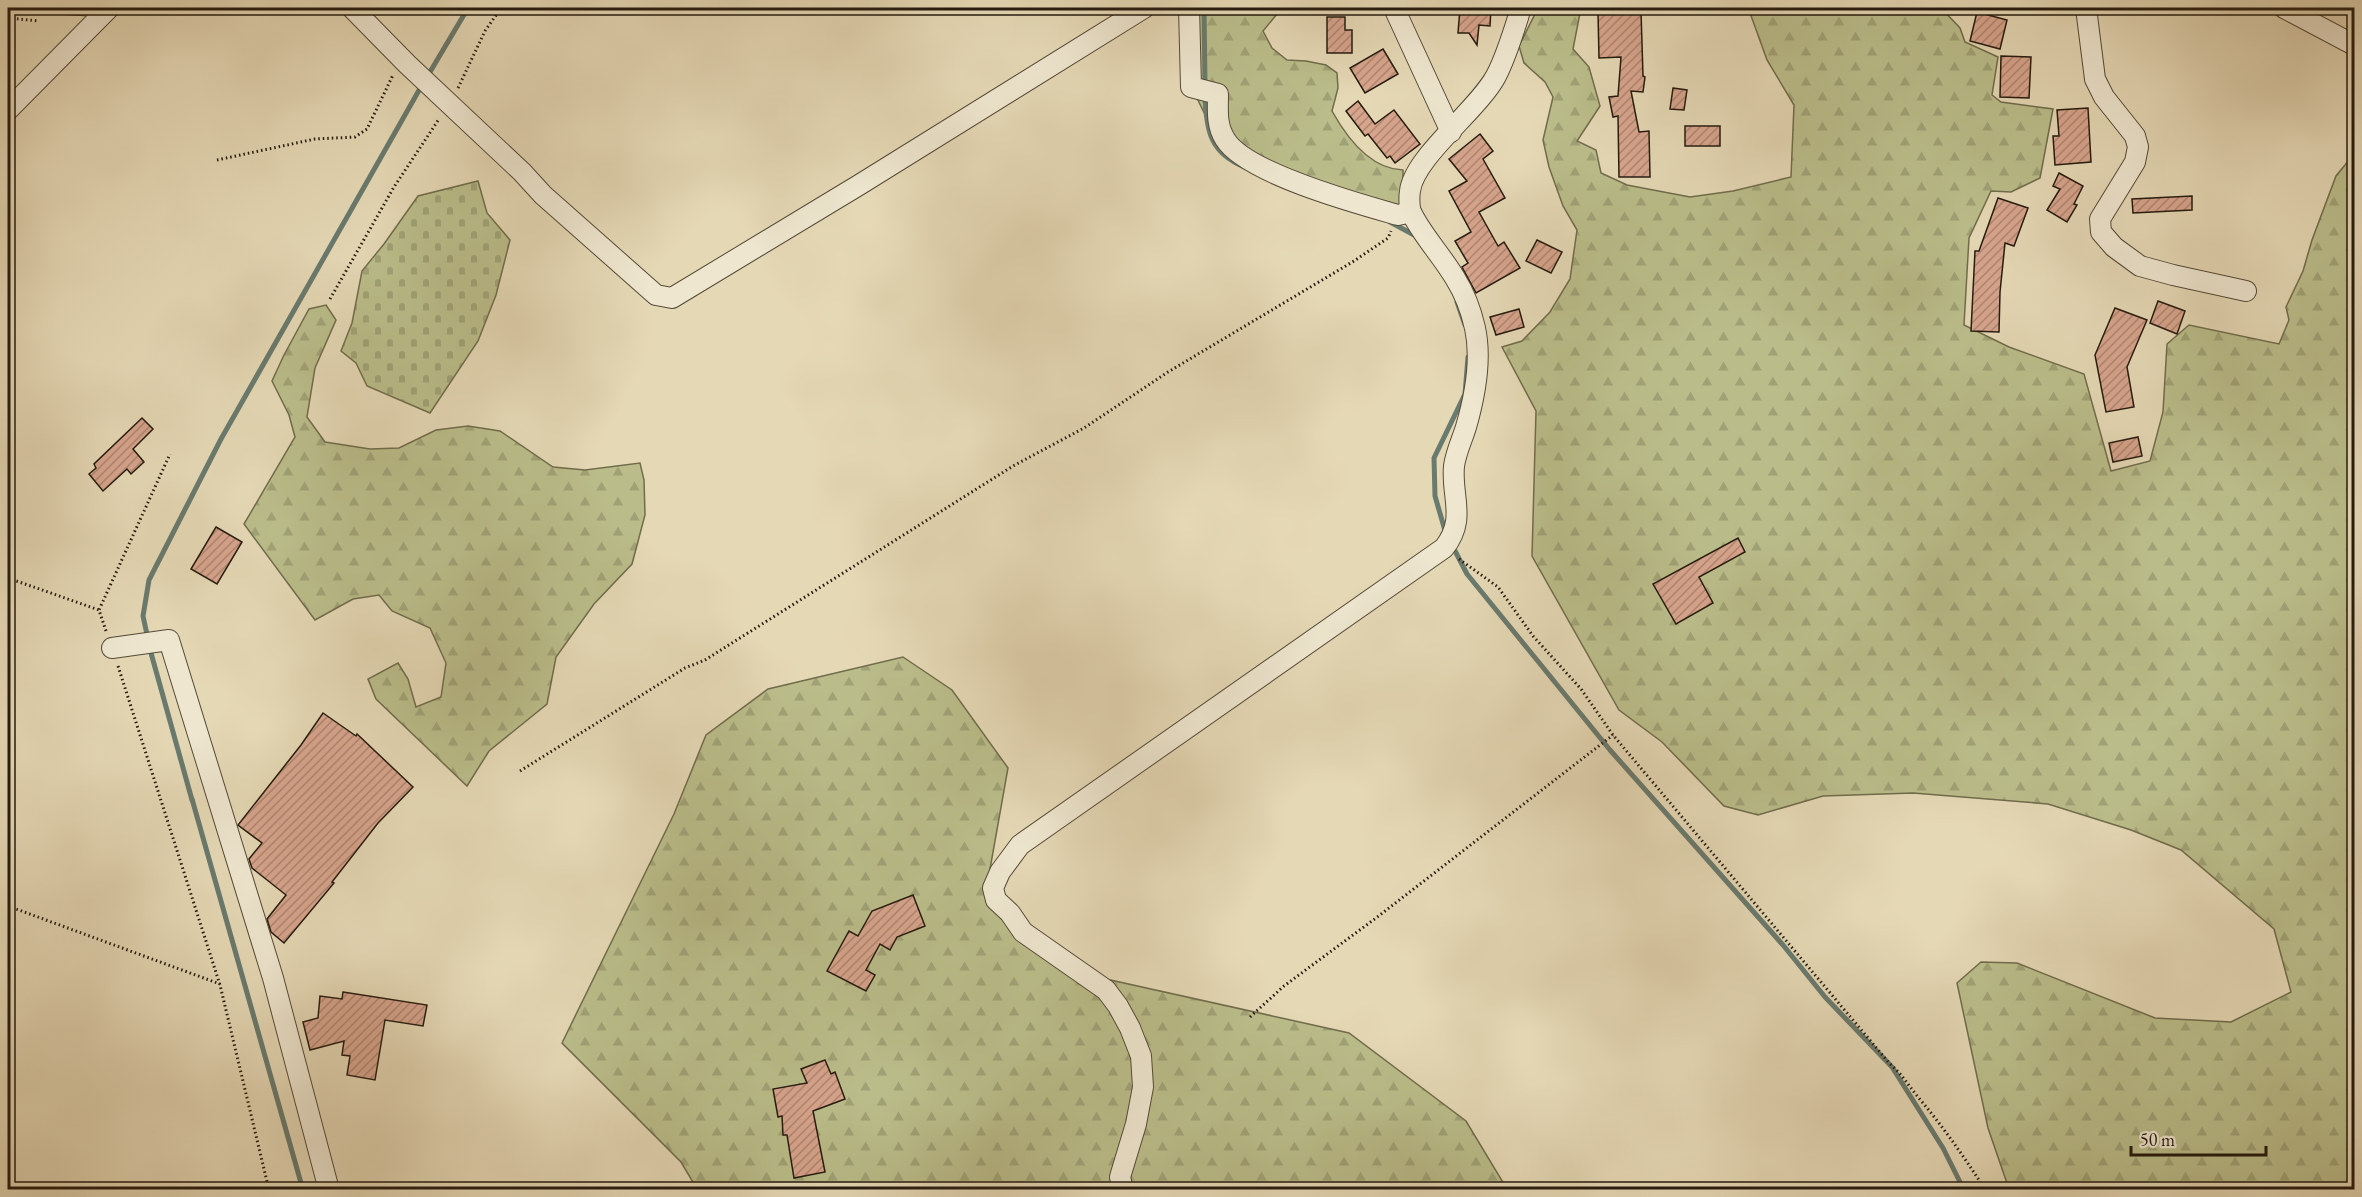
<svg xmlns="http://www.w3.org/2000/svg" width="2362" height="1197" font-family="'EB Garamond',serif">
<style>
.forest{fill:url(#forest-firs);stroke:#706c4c;stroke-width:1.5}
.cemetery{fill:url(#cemetery-stones);stroke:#706c4c;stroke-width:1.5}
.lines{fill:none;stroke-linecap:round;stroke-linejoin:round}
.stream{stroke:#697a6e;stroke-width:5}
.building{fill:url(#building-hatch);stroke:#251b0f;stroke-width:1.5}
.lane-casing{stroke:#554a38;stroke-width:11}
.street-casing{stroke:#554a38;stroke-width:22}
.path{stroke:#251b0f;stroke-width:3;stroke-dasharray:1.5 3;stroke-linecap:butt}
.lane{stroke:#eee6cf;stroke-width:9}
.street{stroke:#eee6cf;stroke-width:20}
</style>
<defs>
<pattern id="forest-firs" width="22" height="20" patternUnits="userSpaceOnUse" patternTransform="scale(1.5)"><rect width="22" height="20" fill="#babd8a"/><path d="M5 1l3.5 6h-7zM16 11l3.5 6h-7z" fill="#a0a276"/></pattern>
<pattern id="cemetery-stones" width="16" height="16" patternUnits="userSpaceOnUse" patternTransform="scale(1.5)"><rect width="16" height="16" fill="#babd8a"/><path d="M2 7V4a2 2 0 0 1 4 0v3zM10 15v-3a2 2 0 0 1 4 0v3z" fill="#a0a276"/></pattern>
<pattern id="building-hatch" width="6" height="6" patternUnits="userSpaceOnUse" patternTransform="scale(1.5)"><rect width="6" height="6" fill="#d7a48c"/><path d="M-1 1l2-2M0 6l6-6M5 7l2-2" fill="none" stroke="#ae8571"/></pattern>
</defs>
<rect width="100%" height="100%" fill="#e5d8b5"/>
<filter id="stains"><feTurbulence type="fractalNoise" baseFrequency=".00333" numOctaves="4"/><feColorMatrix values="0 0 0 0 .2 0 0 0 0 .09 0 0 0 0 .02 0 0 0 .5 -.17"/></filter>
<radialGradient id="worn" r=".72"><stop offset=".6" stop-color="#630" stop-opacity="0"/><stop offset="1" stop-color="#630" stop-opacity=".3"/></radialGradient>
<g class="forest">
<path d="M1195 8H1282L1263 31 1272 48 1287 60 1306 61 1326 65 1337 73 1338 88 1332 111C1347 138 1370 169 1403 170V208L1380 204 1257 160 1214 133 1195 94Z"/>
<path d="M1538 8H1581L1573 49 1589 67 1600 106 1577 141 1596 150 1601 173 1627 185 1690 197 1733 191 1791 177 1794 105 1767 60 1750 13 1751 8H1941L1960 28 1965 42 1998 57 1992 95 2001 102 2053 109 2040 178 2011 192 1991 191 1969 238 1964 325 2009 347 2084 374 2111 471 2150 461 2163 412 2167 344 2189 325 2279 344 2289 320 2286 307 2303 271 2312 240 2336 176 2354 154V1189H2009L1988 1128 1957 983 1981 962 2017 963 2155 1018 2231 1022 2291 992 2274 929 2181 850 2131 830 2048 804 1913 793 1823 796 1758 815 1724 806 1662 742 1619 710 1532 556 1536 411 1502 347 1522 341 1550 312 1570 279 1577 230 1563 206 1549 167 1543 140 1553 97 1545 82 1524 63 1519 46Z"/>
<path d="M326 305 336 320 315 368 307 417 325 442 370 449 399 448 436 430 468 426 500 431 553 467 585 470 640 463 644 480 645 515 632 564 594 604 556 657 547 704 489 751 467 786 376 699 368 679 398 663 408 679 416 707 441 697 446 663 430 628 392 611 379 595 353 599 315 620 244 524 295 437 289 415 272 381 284 355 309 309Z"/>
<path d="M903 657 952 690 1008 768 990 869 1014 914 1088 975 1349 1033 1466 1121 1507 1189H697L681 1162 562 1043 674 814 706 735 768 689Z"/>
</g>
<path class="cemetery" d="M478 181 487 213 510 240 496 295 478 341 430 413 367 386 356 363 341 351 352 323 362 271 384 244 418 196Z"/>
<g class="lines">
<g class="stream">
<path d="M1204 8 1205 85"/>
<path d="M427 77 468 8"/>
<path d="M1205 95C1206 131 1210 154 1247 168"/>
<path d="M1390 222 1416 236"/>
<path d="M1457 302 1465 325"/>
<path d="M1446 534 1435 496 1434 458 1465 394 1468 357"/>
<path d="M1452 545 1467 574 1610 750 1783 945 1825 997 1892 1067 1943 1148 1964 1190"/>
<path d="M192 799 303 1190"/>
<path d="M192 800 151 653 143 616 149 580 221 439 422 85"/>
</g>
</g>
<g class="building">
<path d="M1460 8H1491L1490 26 1479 25 1477 45 1469 33H1458Z"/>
<path d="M1641 11 1643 76 1645 77 1643 92 1631 91 1639 132 1649 131 1650 177H1619L1618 116 1613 117 1609 97 1618 96 1621 57 1599 58 1598 12Z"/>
<path d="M1977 12 2007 20 2000 49 1970 41Z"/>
<path d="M1327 17H1345V30H1352V53H1327Z"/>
<path d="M1383 49 1398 74 1365 93 1350 68Z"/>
<path d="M2001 56 2031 57 2029 98 2000 97Z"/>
<path d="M1673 88 1687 90 1684 110 1670 109Z"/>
<path d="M1358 101 1375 124 1394 110 1420 144 1395 163 1390 156 1387 158 1368 134 1365 136 1346 111Z"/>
<path d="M2088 108 2091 162 2055 165 2053 136H2059L2057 110Z"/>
<rect x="1685" y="126" width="35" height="20"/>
<path d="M1480 134 1493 151 1483 159 1505 198 1479 212 1498 246 1504 242 1520 268 1476 293 1462 267 1468 263 1455 241 1471 232 1449 191 1467 181 1449 159Z"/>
<path d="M2059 173 2083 186 2074 204 2077 205 2067 222 2047 210 2060 189 2053 186Z"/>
<path d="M2192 196V210L2133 213 2132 199Z"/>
<path d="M1998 198 2028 208 2014 246 2005 243 2000 292 1999 332 1971 331 1975 251H1979Z"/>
<path d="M1537 240 1562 252 1551 273 1526 261Z"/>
<path d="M2158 301 2185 311 2177 334 2150 323Z"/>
<path d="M2115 308 2147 320 2127 367 2134 407 2106 412 2095 355Z"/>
<path d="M1519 309 1524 327 1496 335 1490 317Z"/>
<path d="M142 418 153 429 133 449 144 462 131 474 127 469 103 491 89 474 96 468 94 464Z"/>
<path d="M2138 437 2142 456 2113 462 2109 443Z"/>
<path d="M216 527 242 542 217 584 191 569Z"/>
<path d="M1738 538 1745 552 1699 577 1713 603 1676 624 1653 584Z"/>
<path d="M323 713 356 736 357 734 413 787 378 823 332 882 334 883 284 943 271 932 267 919 286 895 252 868 249 859 262 843 238 825 301 745Z"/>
<path d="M913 895 925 926 897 937 890 950 880 944 866 970 875 975 866 991 827 971 849 931 858 936 872 911Z"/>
<path d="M343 992 427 1005 423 1026 385 1020 375 1080 347 1075 350 1056 342 1055 344 1041 310 1050 303 1022 318 1018 320 996 342 999Z"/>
<path d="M825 1060 831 1074 835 1072 845 1099 813 1111 825 1172 794 1178 787 1135H783L782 1116 778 1117 773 1089 807 1083 801 1069Z"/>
</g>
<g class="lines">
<defs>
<path id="lane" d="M42 8 104 12"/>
<g id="street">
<path d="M352 8 407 64 522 172 543 195 656 295 672 298 859 185 1144 8"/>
<path d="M1189 8 1191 87 1218 94C1218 109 1216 125 1225 139 1245 173 1359 204 1398 215L1411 212"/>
<path d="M1394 8 1451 132"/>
<path d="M2086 8 2095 79 2104 97 2135 136 2138 147 2135 162 2100 219 2101 232 2114 247 2140 266 2173 275 2246 291"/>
<path d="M2284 8 2354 45"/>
<path d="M8 110 109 8"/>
<path d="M112 648 169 640 273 978 329 1190"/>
<path d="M1123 1190 1120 1177 1136 1124 1143 1087 1141 1056 1130 1028 1118 1006 1106 990 1023 932 1010 913 996 900 993 888 1000 872 1020 845 1444 548C1467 519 1451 497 1454 466 1456 452 1462 440 1466 427 1475 396 1482 360 1475 328 1471 310 1465 294 1455 278 1442 256 1423 236 1412 214 1409 209 1409 197 1410 191 1414 157 1478 110 1496 76 1507 55 1514 30 1521 8"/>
</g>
</defs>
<use href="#lane" class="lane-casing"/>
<use href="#street" class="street-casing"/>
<g class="path">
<path d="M8 18 39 21"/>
<path d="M458 88 485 31 501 8"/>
<path d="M217 160 315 139 355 137 367 129 393 75"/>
<path d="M330 299 394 187 439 119"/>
<path d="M1459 559 1498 587 1533 636 1581 689 1613 735 1890 1064C1902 1074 1908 1085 1918 1097 1940 1123 1960 1151 1979 1180L1984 1190"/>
<path d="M8 578 99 610"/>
<path d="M106 631 99 610 170 454"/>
<path d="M118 666 220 985 269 1190"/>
<path d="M520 771 685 668 705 660 1013 466 1084 428 1168 372 1354 261 1388 238 1391 231"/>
<path d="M8 906 220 984"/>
<path d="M1250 1017 1284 986 1376 918 1613 735"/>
</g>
<use href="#lane" class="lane"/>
<use href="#street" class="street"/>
</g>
<rect width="2362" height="1197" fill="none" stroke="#e5d8b5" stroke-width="30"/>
<rect x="9" y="9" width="2344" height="1179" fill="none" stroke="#251b0f" stroke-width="3"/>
<rect x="15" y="15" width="2332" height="1167" fill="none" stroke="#251b0f" stroke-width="1.5"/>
<path d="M2131 1146v9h135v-9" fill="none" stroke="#251b0f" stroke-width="3"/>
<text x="2140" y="1146" font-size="18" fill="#251b0f" stroke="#eee6cf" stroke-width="4.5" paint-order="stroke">50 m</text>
<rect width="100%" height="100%" filter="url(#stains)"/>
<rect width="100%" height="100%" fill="url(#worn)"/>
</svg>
